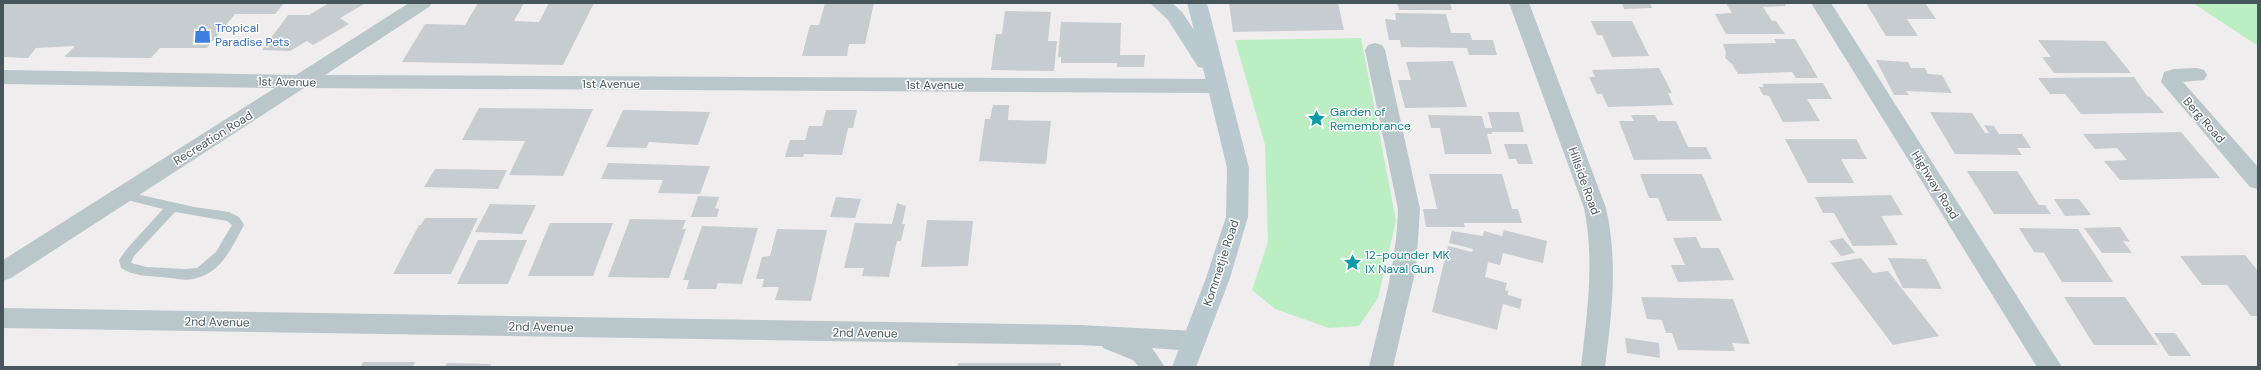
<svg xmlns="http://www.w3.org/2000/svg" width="2261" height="370" font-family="'DM Sans',sans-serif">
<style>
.green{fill:#bbeec2}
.building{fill:#c7ccd0}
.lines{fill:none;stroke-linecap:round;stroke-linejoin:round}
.lane{fill:#b9c6ca;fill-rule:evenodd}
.street{fill:#b9c6ca;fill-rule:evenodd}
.secondary{fill:#b9c9cf;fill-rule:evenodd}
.labels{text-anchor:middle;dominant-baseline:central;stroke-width:3;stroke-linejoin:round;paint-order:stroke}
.shop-label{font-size:12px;fill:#366cbe;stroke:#fff;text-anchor:start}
.street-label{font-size:12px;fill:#46565a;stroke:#fff}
.culture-label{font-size:12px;fill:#0d838f;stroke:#fff;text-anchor:start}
</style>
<rect width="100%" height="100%" fill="#f0edee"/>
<g class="green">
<path d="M2193 3H2258V46Z"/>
<path d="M1361 38 1396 221 1378 298 1359 326 1329 328 1275 309 1252 290 1268 242 1265 145 1235 40Z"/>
</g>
<g class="building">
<path d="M3 3H284L275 14H235L207 48H160L151 58 64 57 75 46 36 48 28 58 3 57Z"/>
<path d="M329 3H366L340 18 349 24 313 45 307 41 290 51 262 50 288 15H309Z"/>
<path d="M478 3H524L514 21 539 22 549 3H594L563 65 402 62 425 24 465 25Z"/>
<path d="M825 3H874L865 44H849L847 56H802L810 25H819Z"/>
<path d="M1229 3H1338L1344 30 1233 32Z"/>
<path d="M1397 3H1450L1452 10H1399Z"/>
<path d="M1622 3H1650L1652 8 1624 9Z"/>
<path d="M1726 3H1784L1786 6 1763 7 1772 21H1776L1785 34H1726L1715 14 1732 13Z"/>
<path d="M1866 3H1925L1936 19H1907L1918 36H1886Z"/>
<path d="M1005 11 1051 12 1048 41H1057L1054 71 991 70 996 34H1002Z"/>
<path d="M1395 13 1446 14 1451 33H1470L1472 40H1493L1497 55H1469L1467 48 1401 47 1400 40H1389L1385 19 1396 20Z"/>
<path d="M1591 21H1632L1649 56 1612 57 1602 35H1597Z"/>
<path d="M1061 22 1121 23 1120 55H1145L1144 67H1117V63H1061V57H1058Z"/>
<path d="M1774 39H1795L1818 78H1796L1792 72 1738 74 1732 64 1725 58 1726 53 1723 44 1776 43Z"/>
<path d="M2038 40 2105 41 2131 73H2054L2042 57H2051Z"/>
<path d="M1876 60 1908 62 1911 68H1925L1928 74 1942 75 1952 93 1906 91 1909 95H1894Z"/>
<path d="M1453 61 1467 107 1405 108 1398 80H1411L1406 62Z"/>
<path d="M1659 68 1672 93H1668L1673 105 1608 107 1602 94H1597L1589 77H1595L1592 70Z"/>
<path d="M2134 77 2147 96 2150 97 2164 113 2081 114 2065 94H2050L2038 78Z"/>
<path d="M1823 83 1832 99H1807L1820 121 1783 122 1769 96 1763 95 1759 87H1764L1762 84Z"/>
<path d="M993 105H1009L1008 120 1051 121 1046 164 979 161 985 119H990Z"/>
<path d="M479 108 593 109 563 176 509 175 525 141 462 140Z"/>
<path d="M623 110 710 112 698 145 649 142 646 148 606 147Z"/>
<path d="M826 110H857L853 128H848L842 155 804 154 803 157H785L790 140H805L809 126H822Z"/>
<path d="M1488 112H1519L1524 132H1492V134H1487L1492 154H1445L1440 128H1431L1428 115 1482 116 1485 128H1492Z"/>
<path d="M1930 112 1972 113 1985 133H1989L1984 125 1994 126 1999 134H2022L2031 148H2017L2022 155 1955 154Z"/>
<path d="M1631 115H1655L1658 121H1676L1688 147H1706L1712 159 1634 160 1619 121H1634Z"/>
<path d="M2181 132 2220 178 2120 180 2104 161 2127 160 2117 148 2095 149 2083 134Z"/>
<path d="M1785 139H1856L1867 159H1841L1854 183H1808Z"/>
<path d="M1504 144H1527L1533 164H1518L1516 159H1509Z"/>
<path d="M608 163 710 166 700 194 658 193 663 180 601 179Z"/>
<path d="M435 169 507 170 498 189 424 187Z"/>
<path d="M1967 171H2017L2039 205H2045L2051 214H1994Z"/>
<path d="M1429 174H1502L1512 209H1518L1522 223H1464L1465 227H1426L1423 209H1437Z"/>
<path d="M1640 174H1702L1722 221H1667L1658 198H1649Z"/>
<path d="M1891 195 1903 215 1881 216 1898 245 1853 246 1834 213H1823L1815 197Z"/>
<path d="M698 196 719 197 715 208 719 209 717 217H691Z"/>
<path d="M836 197 861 199 855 218 830 217Z"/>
<path d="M2054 199H2079L2091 215 2065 216Z"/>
<path d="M897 203 906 206 902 224H905L901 241H897L889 277 862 276 864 268H844L855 223 892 224Z"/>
<path d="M490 204 536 205 522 234 475 232Z"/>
<path d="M425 218H478L451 274H393L419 225H421Z"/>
<path d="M630 219 686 220 682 229H686L669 278 608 277Z"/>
<path d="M927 220 973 221 968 266 921 267Z"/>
<path d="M550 223H613L593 276H528Z"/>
<path d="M702 226 758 228 742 284 718 283 716 289H687L689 280H683Z"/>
<path d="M2120 227 2130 242 2123 241 2132 253H2102L2084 228Z"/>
<path d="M2019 228 2078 229 2113 282H2062L2044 253 2034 252Z"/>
<path d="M777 229 827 230 811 301 775 300 779 287H762L764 279H756L762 257 770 256Z"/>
<path d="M1504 230 1547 241 1543 263 1503 253 1500 265 1488 262 1485 277 1507 283 1505 290 1508 291V295L1522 299 1520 309 1503 304 1497 330 1432 312 1448 246 1472 252 1473 249 1449 243 1452 231 1483 236 1484 231 1502 236Z"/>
<path d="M1696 237 1701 248H1719L1734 280 1678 282 1671 265H1685L1673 238Z"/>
<path d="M1843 238 1855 253 1841 256 1829 241Z"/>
<path d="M478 240H527L508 284H457Z"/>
<path d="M2245 255 2258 271V316H2251L2227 285H2202L2180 256Z"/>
<path d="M1861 258 1873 273 1888 271 1939 336 1893 345 1831 263Z"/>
<path d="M1888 258 1926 259 1942 289 1903 288Z"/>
<path d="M1641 297 1733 299 1750 344 1732 343 1735 351 1678 350 1672 333H1666L1662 320 1647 319Z"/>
<path d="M2064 297H2125L2158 345H2094Z"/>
<path d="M2154 333H2175L2191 356H2169Z"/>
<path d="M1625 338 1659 343 1660 358 1627 353Z"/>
<path d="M363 362H415L413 367H361Z"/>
<path d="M447 363 491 364 490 367H445Z"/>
<path d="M958 363H1061V367H957Z"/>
</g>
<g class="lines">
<path class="lane" d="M123 191 194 207 229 212 239 217 244 225C232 247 221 274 193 279 183 281 172 278 162 277 147 276 134 276 121 268L119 260 126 250 163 209 119 198 117 195 119 192ZM175 212 227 221 232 225 216 252 197 268 185 269 147 267 131 263 134 256Z"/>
<g class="street">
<path d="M409 3H432L429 7 325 75 1218 79 1225 81 1228 86 1225 91 1218 93 304 88 11 278 3 281V260L275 88 3 84V70L296 75Z"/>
<path d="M1509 3H1529L1606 208C1618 261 1612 313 1605 367H1581C1587 313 1595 262 1584 208Z"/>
<path d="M1811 3H1831L2062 367H2037Z"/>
<path d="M1375 43 1382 45 1385 50 1420 209 1416 268 1393 367H1369C1381 315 1397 263 1398 209L1365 50 1368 45Z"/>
<path d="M2197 68 2204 70 2207 75 2204 80 2183 82 2258 167V189L2250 187 2161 82 2164 72 2174 69Z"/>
<path d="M3 308 1080 325 1194 331 1203 334 1206 341 1203 348 1194 351 1152 348 1165 367H1139L1133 360 1103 348 1102 346 1080 345 3 328Z"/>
</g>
<path class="secondary" d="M1150 3H1172L1182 12 1194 30 1187 3H1207L1249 168 1248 217 1230 278 1196 367H1172L1206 278 1226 217 1227 168 1203 68 1198 67 1168 20Z"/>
</g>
<defs>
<symbol id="shop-bare" viewBox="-9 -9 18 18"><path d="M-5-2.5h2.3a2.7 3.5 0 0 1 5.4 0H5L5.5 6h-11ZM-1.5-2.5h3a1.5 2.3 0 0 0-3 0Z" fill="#3f7fe0" stroke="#fff" stroke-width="2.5" paint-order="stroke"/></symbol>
<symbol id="sight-bare" viewBox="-9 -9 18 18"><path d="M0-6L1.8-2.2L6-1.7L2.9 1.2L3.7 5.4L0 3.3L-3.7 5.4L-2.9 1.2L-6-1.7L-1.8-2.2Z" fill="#0f9aa8" stroke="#fff" stroke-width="2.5" paint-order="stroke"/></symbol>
</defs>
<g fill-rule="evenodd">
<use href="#shop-bare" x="190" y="22" width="25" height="25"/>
<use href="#sight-bare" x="1304" y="106" width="25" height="25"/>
<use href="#sight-bare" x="1340" y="250" width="25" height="25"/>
</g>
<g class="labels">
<g class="shop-label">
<text x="215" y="28">Tropical<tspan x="215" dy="14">Paradise Pets</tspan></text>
</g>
<g class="street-label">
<text transform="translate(287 82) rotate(1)">1st Avenue</text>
<text x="611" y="84">1st Avenue</text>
<text x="935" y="85">1st Avenue</text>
<text transform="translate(2204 120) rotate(49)">Berg Road</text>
<text transform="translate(213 138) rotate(-32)">Recreation Road</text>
<text transform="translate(1584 181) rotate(70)">Hillside Road</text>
<text transform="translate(1935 185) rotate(58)">Highway Road</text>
<text transform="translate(1221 263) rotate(-72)">Kommetjie Road</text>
<text transform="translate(217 322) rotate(1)">2nd Avenue</text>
<text transform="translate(541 327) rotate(1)">2nd Avenue</text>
<text transform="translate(865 333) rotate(1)">2nd Avenue</text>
</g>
<g class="culture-label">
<text x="1330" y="112">Garden of<tspan x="1330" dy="14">Remembrance</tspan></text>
<text x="1365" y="255">12-pounder MK<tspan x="1365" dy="14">IX Naval Gun</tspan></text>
</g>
</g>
<rect width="2261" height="370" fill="none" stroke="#46565a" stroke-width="8"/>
</svg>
